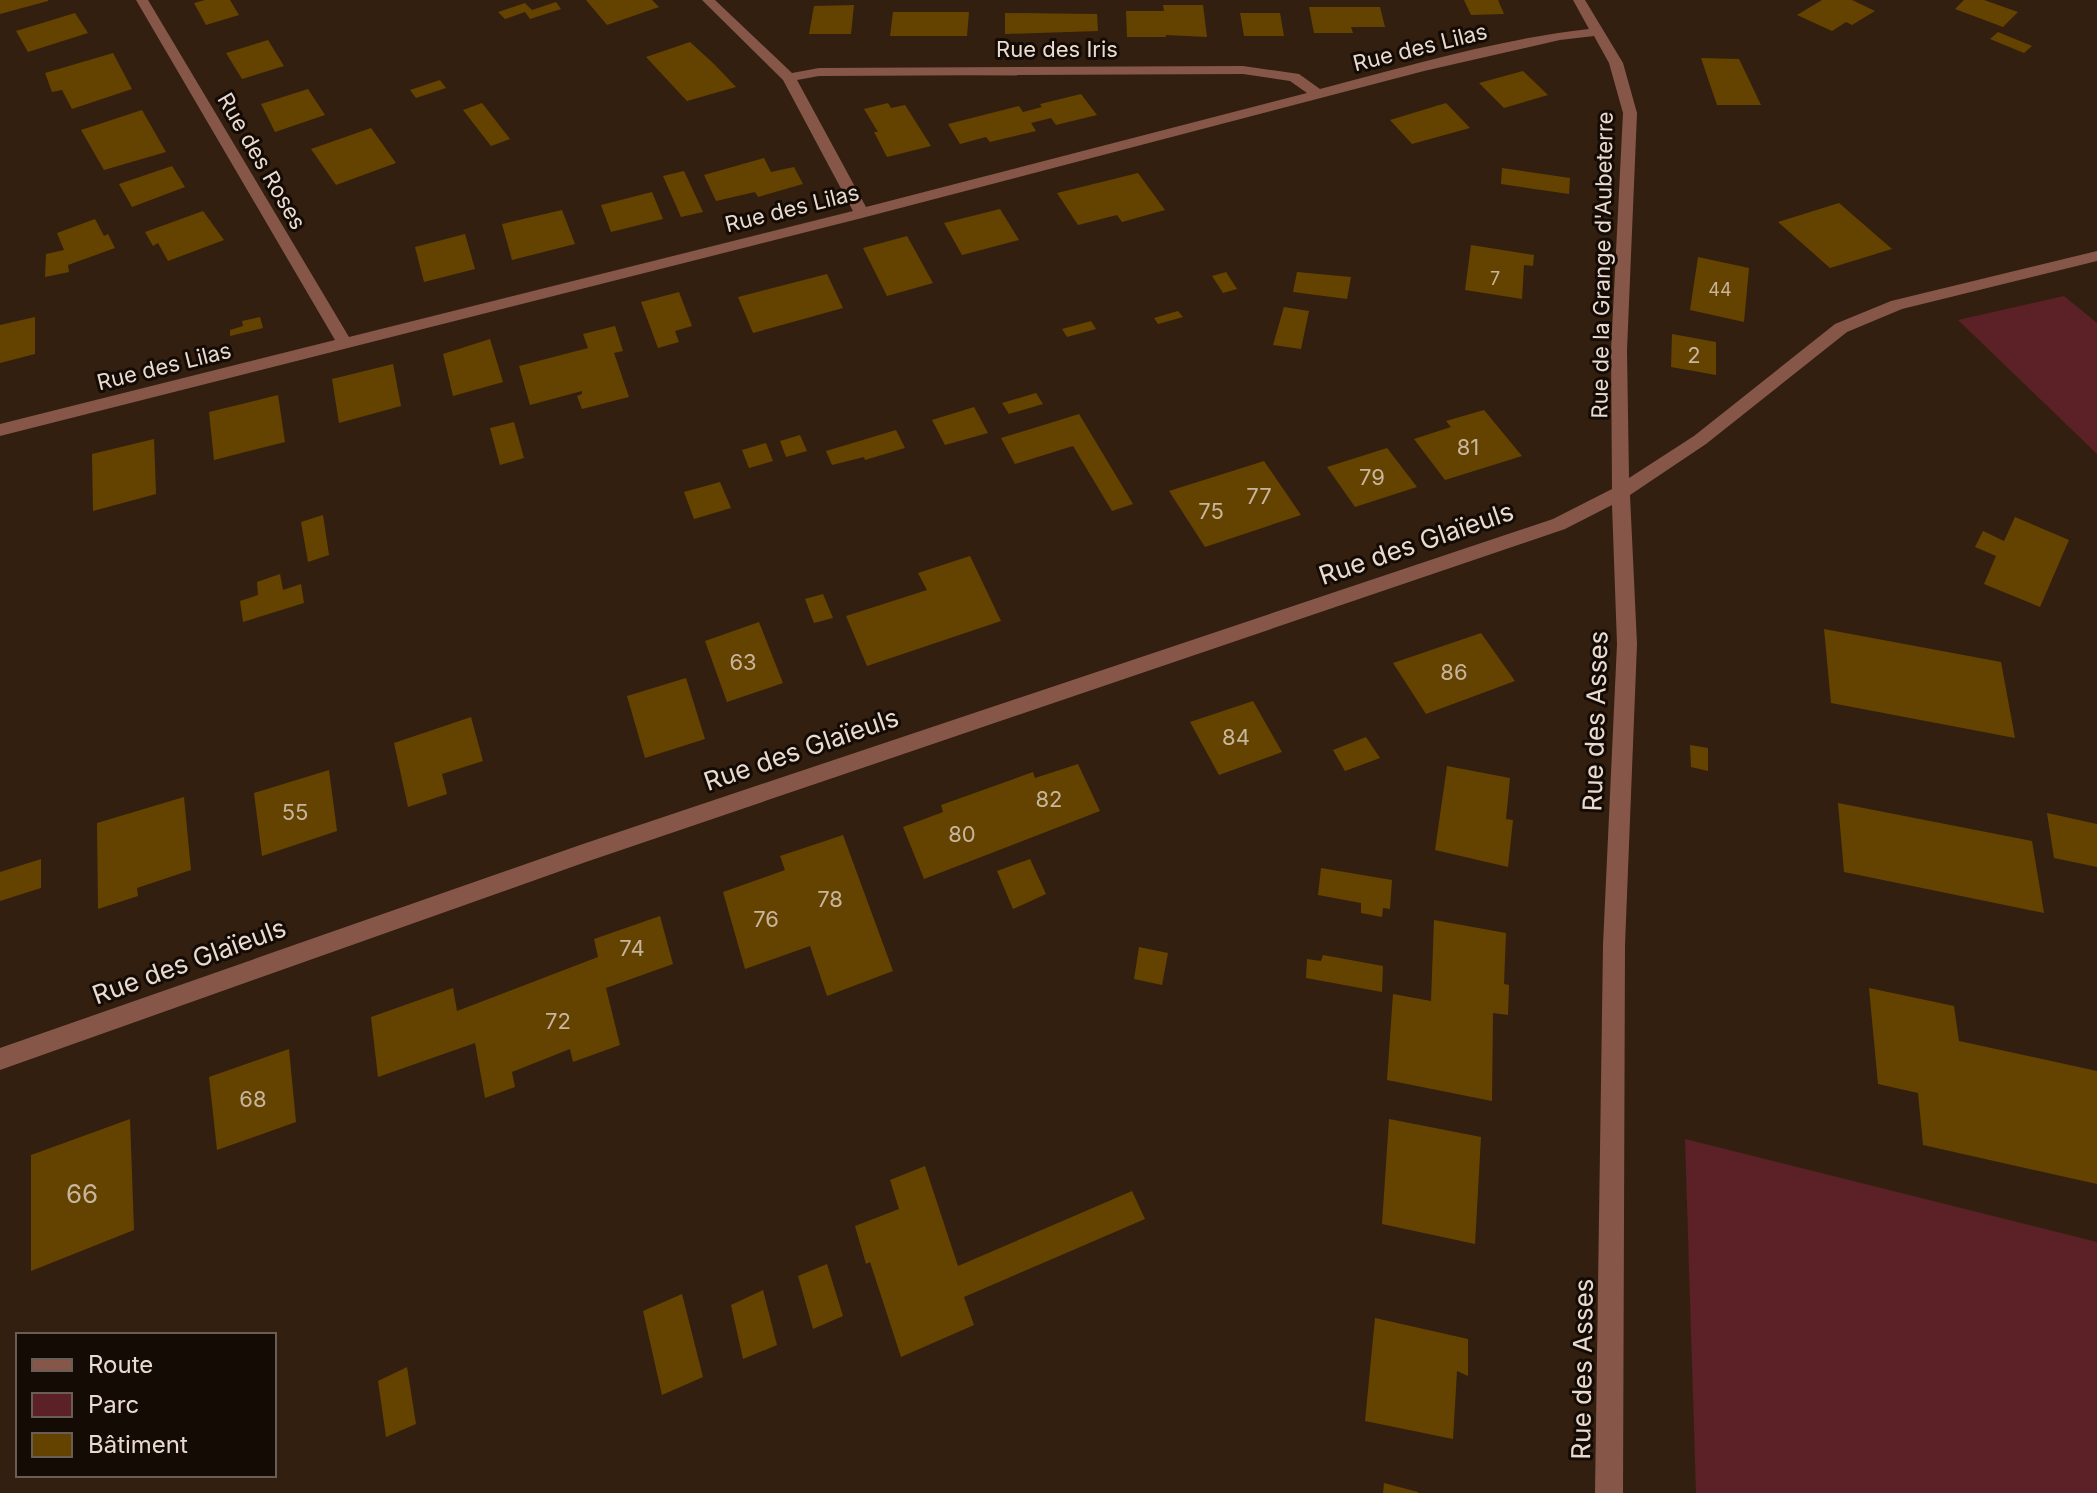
<svg xmlns="http://www.w3.org/2000/svg" width="2097" height="1493" font-family="Inter,sans-serif">
<style>
.green{fill:#5b2127}
.building{fill:#644300}
.lines{fill:none;stroke-linecap:round;stroke-linejoin:round}
.minor{fill:#865749;fill-rule:evenodd}
.labels{text-anchor:middle;dominant-baseline:central;stroke-width:6;stroke-linejoin:round;paint-order:stroke}
.far-number-label{font-size:18px;fill:#c8b59d}
.far-street-label{font-size:22px;fill:#e9dbd1;stroke:#140b05}
.number-label{font-size:22px;fill:#c8b59d}
.street-label{font-size:26px;fill:#e9dbd1;stroke:#140b05}
.near-number-label{font-size:26px;fill:#c8b59d}
</style>
<rect width="100%" height="100%" fill="#331f0f"/>
<g class="green">
<path d="M2064 296 2097 323V454L1958 320Z"/>
<path d="M1685 1139 2097 1242V1493H1696Z"/>
</g>
<g class="building">
<path d="M0 0H48V1L0 14Z"/>
<path d="M205 0H230L239 15 206 25 194 3Z"/>
<path d="M586 0H652L659 7 607 25Z"/>
<path d="M1464 0H1498L1504 14 1471 15Z"/>
<path d="M1822 0H1852L1875 11 1852 25 1846 22 1832 31 1797 15Z"/>
<path d="M1964 0H1984L2018 12 2003 27 1955 9Z"/>
<path d="M556 2 561 9 530 19 525 12 505 19 498 12 525 3 532 10Z"/>
<path d="M854 5 851 34H809L814 6Z"/>
<path d="M1163 5H1203L1207 37 1166 35V37H1127L1126 11H1164Z"/>
<path d="M1309 7H1380L1385 27H1351L1353 33H1314Z"/>
<path d="M893 12H969L967 36H890Z"/>
<path d="M75 13 88 33 28 52 16 31Z"/>
<path d="M1005 13 1097 14 1098 31 1005 34Z"/>
<path d="M1240 13H1280L1284 36H1244Z"/>
<path d="M1998 32 2032 46 2024 53 1990 39Z"/>
<path d="M268 40 284 66 242 79 226 53Z"/>
<path d="M690 42 714 64 736 87 687 101 646 57Z"/>
<path d="M113 53 132 89 72 109 62 90 52 92 45 73Z"/>
<path d="M1701 58 1739 59 1761 105H1717Z"/>
<path d="M1523 71 1548 95 1504 108 1479 83Z"/>
<path d="M440 80 446 88 416 98 410 90Z"/>
<path d="M308 89 325 115 275 132 261 104Z"/>
<path d="M1081 94 1097 115 1056 125 1051 118 1031 123 1036 131 990 142 986 137 960 144 948 124 1019 106 1023 112 1042 107 1040 104Z"/>
<path d="M482 103 510 139 491 146 463 110Z"/>
<path d="M888 103 891 108 905 105 931 146 887 157 874 132H878L864 109Z"/>
<path d="M1446 103 1470 128 1412 144 1390 120Z"/>
<path d="M142 110 166 152 104 170 81 130Z"/>
<path d="M371 128 396 163 336 185 311 149Z"/>
<path d="M764 158 771 172 794 167 803 184 758 197 755 192 716 201 704 175Z"/>
<path d="M172 166 185 187 132 207 119 184Z"/>
<path d="M1502 168 1570 178 1569 194 1501 184Z"/>
<path d="M684 171 703 212 681 217 663 176Z"/>
<path d="M1138 173 1165 210 1122 222 1117 215 1078 225 1057 193Z"/>
<path d="M652 192 663 219 611 232 601 205Z"/>
<path d="M1839 203 1892 249 1830 268 1778 222Z"/>
<path d="M1000 209 1019 240 962 255 944 223Z"/>
<path d="M562 210 575 244 512 260 502 224Z"/>
<path d="M203 211 224 240 168 261 158 243 153 246 145 232Z"/>
<path d="M95 219 104 236 108 234 115 248 68 265 69 272 45 277 46 254 64 250 57 233Z"/>
<path d="M465 234 475 269 424 282 415 247Z"/>
<path d="M907 236 933 283 887 296 863 248Z"/>
<path d="M1471 245 1534 255 1533 266 1524 265 1522 299 1465 290Z"/>
<path d="M1698 257 1749 268 1744 322 1690 310Z"/>
<path d="M1226 272 1237 289 1223 293 1212 276Z"/>
<path d="M1297 272 1351 277 1347 299 1293 292Z"/>
<path d="M827 274 843 308 753 333 738 297Z"/>
<path d="M679 292 692 326 675 331 679 342 658 348 641 302Z"/>
<path d="M1284 307 1309 311 1301 349 1273 345Z"/>
<path d="M1178 311 1183 317 1158 324 1154 318Z"/>
<path d="M35 317V354L0 363V325Z"/>
<path d="M260 317 263 328 230 336V330L243 326 242 321Z"/>
<path d="M1091 321 1096 329 1067 337 1062 329Z"/>
<path d="M615 326 623 351 614 353 629 397 582 409 577 396 582 394V391L530 405 519 366 588 348 583 334Z"/>
<path d="M1672 334 1716 342V375L1671 367Z"/>
<path d="M490 339 503 382 453 396 443 354Z"/>
<path d="M393 364 401 406 339 423 332 379Z"/>
<path d="M1036 393 1043 404 1009 414 1002 403Z"/>
<path d="M278 395 285 442 214 460 209 412Z"/>
<path d="M974 407 988 433 945 445 932 420Z"/>
<path d="M1484 410 1522 456 1445 480 1414 439 1451 427 1446 421Z"/>
<path d="M1079 414 1133 504 1112 511 1073 446 1015 464 1001 438Z"/>
<path d="M514 422 524 458 500 465 490 428Z"/>
<path d="M896 430 905 448 865 460 864 457 832 465 826 451Z"/>
<path d="M800 435 807 451 786 457 780 441Z"/>
<path d="M154 439 156 494 93 511 92 454Z"/>
<path d="M766 443 773 461 749 468 742 450Z"/>
<path d="M1387 448 1417 487 1355 507 1327 467Z"/>
<path d="M1264 461 1301 515 1205 547 1169 491Z"/>
<path d="M720 482 731 508 694 519 684 492Z"/>
<path d="M323 515 329 555 308 562 301 522Z"/>
<path d="M2015 517 2069 540 2040 607 1984 584 1996 556 1975 547 1983 531 2004 541Z"/>
<path d="M970 556 1001 621 867 666 846 616 927 590 918 573Z"/>
<path d="M280 574 283 590 301 584 304 603 243 622 240 601 258 595 257 582Z"/>
<path d="M823 594 833 618 814 623 805 599Z"/>
<path d="M759 622 783 683 727 702 705 641Z"/>
<path d="M1824 629 2001 662 2015 738 1831 703Z"/>
<path d="M1481 633 1515 681 1426 714 1393 663Z"/>
<path d="M686 678 705 739 645 758 627 696Z"/>
<path d="M1253 701 1282 752 1219 775 1190 722Z"/>
<path d="M471 717 483 761 442 774 447 794 408 807 394 743Z"/>
<path d="M1366 737 1380 758 1345 771 1333 750Z"/>
<path d="M1690 745 1708 748V771L1691 767Z"/>
<path d="M1078 764 1100 811 924 879 903 827 943 812 941 805 1033 772 1035 778Z"/>
<path d="M1447 766 1510 778 1506 819 1513 820 1508 867 1435 850Z"/>
<path d="M329 770 337 831 262 856 254 793Z"/>
<path d="M184 797 191 870 137 888 138 896 98 909 97 823Z"/>
<path d="M1838 803 2032 841 2044 913 1844 872Z"/>
<path d="M2047 813 2097 824V867L2054 858Z"/>
<path d="M843 835 893 971 827 996 810 946 745 969 723 892 785 870 780 856Z"/>
<path d="M41 859V888L0 901V872Z"/>
<path d="M1030 859 1046 894 1013 909 997 871Z"/>
<path d="M1321 868 1392 880 1390 909 1383 908 1382 917 1361 913V903L1318 895Z"/>
<path d="M660 916 673 964 606 988 620 1045 573 1062 570 1049 512 1072 515 1087 485 1098 475 1043 378 1077 371 1017 453 988 457 1011 598 957 594 939Z"/>
<path d="M1434 920 1506 933 1504 984 1509 985 1508 1015 1493 1013 1492 1101 1387 1080 1393 994 1431 1001Z"/>
<path d="M1139 947 1168 953 1162 985 1134 979Z"/>
<path d="M1323 955 1383 966 1382 992 1306 978 1307 959 1321 961Z"/>
<path d="M1869 988 1954 1006 1959 1041 2097 1071V1184L1923 1145 1918 1093 1878 1084Z"/>
<path d="M289 1049 296 1122 217 1150 209 1077Z"/>
<path d="M130 1119 134 1230 31 1271V1155Z"/>
<path d="M1389 1119 1481 1137 1475 1244 1382 1224Z"/>
<path d="M925 1166 958 1266 1132 1191 1145 1219 964 1297 974 1325 901 1357 870 1262 866 1264 855 1226 899 1209 890 1180Z"/>
<path d="M827 1264 843 1316 813 1329 798 1276Z"/>
<path d="M763 1290 777 1345 743 1359 731 1305Z"/>
<path d="M682 1294 703 1377 662 1395 643 1311Z"/>
<path d="M1375 1318 1468 1339V1376L1457 1371 1453 1439 1365 1421Z"/>
<path d="M407 1367 416 1424 386 1437 378 1381Z"/>
<path d="M1384 1483 1418 1492V1493H1383Z"/>
</g>
<g class="lines">
<path class="minor" d="M136 0H148L349 337 853 211 783 80 702 0H715L792 73 819 68 1243 66 1299 74 1320 89C1408 66 1499 39 1589 29L1573 0H1585L1623 63 1637 113 1627 350 1629 478 1694 436 1835 324 1891 301 2097 251V261L1902 309 1847 332 1706 444 1630 495 1637 644 1625 945 1623 1493H1595L1603 945 1617 644 1612 505 1565 529 583 863 0 1070V1048L583 844 1553 519 1612 489 1611 350 1623 113 1609 63 1594 36 1560 40 1424 71 862 218 0 436V424L335 340ZM1243 74 1290 81 1307 93 866 207 797 80 819 76Z"/>
</g>
<g class="labels">
<g class="far-number-label">
<text x="1495" y="278">7</text>
<text x="1720" y="289">44</text>
</g>
<g class="far-street-label">
<text transform="translate(1420 47) rotate(-14)">Rue des Lilas</text>
<text x="1057" y="49">Rue des Iris</text>
<text transform="translate(262 161) rotate(60)">Rue des Roses</text>
<text transform="translate(792 208) rotate(-14)">Rue des Lilas</text>
<text transform="translate(1602 265) rotate(-89)">Rue de la Grange d'Aubeterre</text>
<text transform="translate(164 366) rotate(-14)">Rue des Lilas</text>
</g>
<g class="number-label">
<text x="1694" y="355">2</text>
<text x="1468" y="447">81</text>
<text x="1372" y="477">79</text>
<text x="1259" y="496">77</text>
<text x="1211" y="511">75</text>
<text x="743" y="662">63</text>
<text x="1454" y="672">86</text>
<text x="1236" y="737">84</text>
<text x="1049" y="799">82</text>
<text x="295" y="812">55</text>
<text x="962" y="834">80</text>
<text x="830" y="899">78</text>
<text x="766" y="919">76</text>
<text x="632" y="948">74</text>
<text x="558" y="1021">72</text>
<text x="253" y="1099">68</text>
</g>
<g class="street-label">
<text transform="translate(1416 543) rotate(-19)">Rue des Glaïeuls</text>
<text transform="translate(1595 721) rotate(-88)">Rue des Asses</text>
<text transform="translate(801 749) rotate(-19)">Rue des Glaïeuls</text>
<text transform="translate(189 961) rotate(-20)">Rue des Glaïeuls</text>
<text transform="translate(1582 1369) rotate(-89)">Rue des Asses</text>
</g>
<g class="near-number-label">
<text x="82" y="1193">66</text>
</g>
</g>
<rect x="16" y="1333" width="260" height="144" fill="#140b05" stroke="#695e57" stroke-width="2"/>
<rect x="32" y="1359" width="40" height="12" fill="#865749" stroke="#695e57" stroke-width="2"/>
<text x="88" y="1373" font-size="24" fill="#e9dbd1">Route</text>
<rect x="32" y="1393" width="40" height="24" fill="#5b2127" stroke="#695e57" stroke-width="2"/>
<text x="88" y="1413" font-size="24" fill="#e9dbd1">Parc</text>
<rect x="32" y="1433" width="40" height="24" fill="#644300" stroke="#695e57" stroke-width="2"/>
<text x="88" y="1453" font-size="24" fill="#e9dbd1">Bâtiment</text>
</svg>
